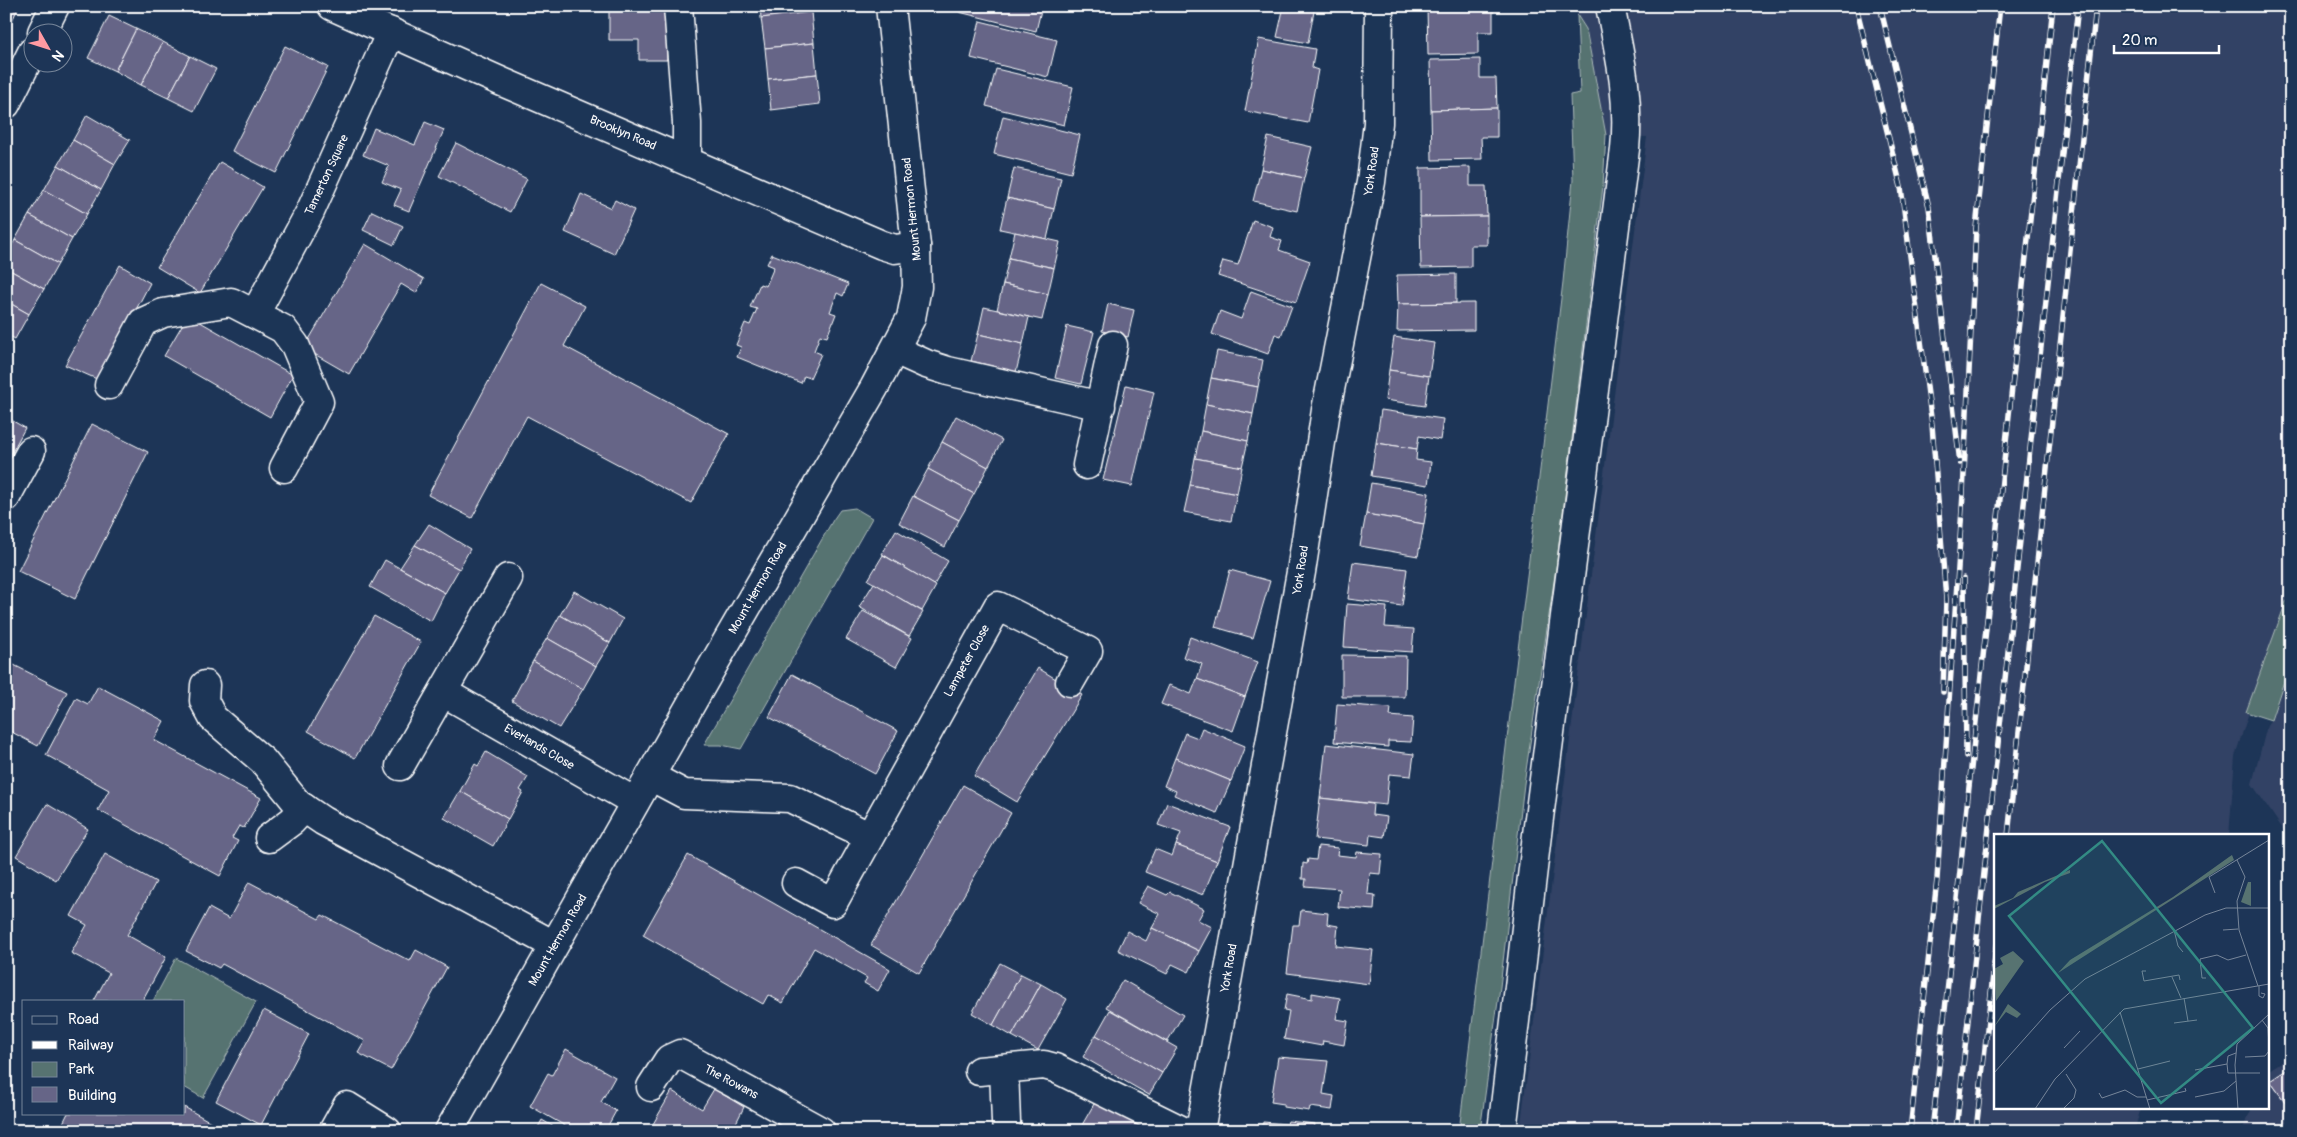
<svg xmlns="http://www.w3.org/2000/svg" width="2297" height="1137" font-family="Pangolin,sans-serif">
<style>
.built{fill:#334365}
.green{fill:#577371;stroke:#abb9b8}
.building{fill:#666587;stroke:#fff}
.lines{fill:none;stroke-linecap:round;stroke-linejoin:round}
.minor-casing{stroke:#fff;stroke-width:31}
.minor{stroke:#1d3557;stroke-width:28}
.rail-casing{stroke:#fff;stroke-width:5.5}
.rail{stroke:#1d3557;stroke-width:4;stroke-dasharray:11;stroke-linecap:butt}
.labels{text-anchor:middle;dominant-baseline:central;stroke-width:4;stroke-linejoin:round;paint-order:stroke}
.street-label{font-size:12px;fill:#fff;stroke:#1d3557}
.inset-road{fill:none;stroke:#77869a;stroke-width:1}
.view{fill:#338b84;fill-opacity:0.15;stroke:#338b84;stroke-width:2.5}
.inset-edge{fill:none;stroke:#fff;stroke-width:2.5}
</style>
<rect width="100%" height="100%" fill="#1d3557"/>
<filter id="ink" filterUnits="userSpaceOnUse"><feTurbulence type="fractalNoise" baseFrequency=".02" numOctaves="2"/><feDisplacementMap in="SourceGraphic" scale="10" xChannelSelector="R" yChannelSelector="G"/><feConvolveMatrix kernelMatrix="1 2 1 2 8 2 1 2 1" color-interpolation-filters="sRGB"/></filter>
<g filter="url(#ink)">
<g class="built">
<path d="M1576 6H2291V588L2275 631 2235 756 2229 836H1996V1108H2141L2134 1131H1520L1647 137 1606 135 1586 29 1577 15Z"/>
<path d="M2291 660V841L2252 784 2267 726 2271 720Z"/>
<path d="M2291 1056V1131H2242L2252 1108H2268L2269 1070Z"/>
</g>
<g class="green">
<path d="M1577 15 1586 29 1606 135 1603 186 1557 561 1524 784 1500 987 1480 1131H1459L1563 282 1573 180 1570 95 1580 93Z"/>
<path d="M855 508 872 518 741 749 721 745H704L833 520 840 510Z"/>
<path d="M2291 588V660L2271 720 2246 712Z"/>
<path d="M176 958 256 1002 203 1098 184 1087V1001H153Z"/>
</g>
<g class="building">
<path d="M6 6H19L9 27 6 25Z"/>
<path d="M609 6H666L667 60H639V40H609Z"/>
<path d="M760 6H810L811 12 761 18Z"/>
<path d="M960 6H1042L1036 31 959 12Z"/>
<path d="M1284 6H1315L1308 43 1277 37Z"/>
<path d="M1427 6H1493V32H1478V54L1428 55Z"/>
<path d="M811 12 814 43 765 48 761 18Z"/>
<path d="M109 16 136 29 115 71 88 58Z"/>
<path d="M980 21 1057 40 1048 77 971 58Z"/>
<path d="M136 29 163 42 141 85 115 71Z"/>
<path d="M1259 39 1315 49 1312 68 1318 70 1308 123 1245 111Z"/>
<path d="M163 42 190 56 168 98 141 85Z"/>
<path d="M814 43 817 74 768 79 765 48Z"/>
<path d="M285 46 328 67 276 173 232 151Z"/>
<path d="M190 56 216 69 194 111 168 98Z"/>
<path d="M1480 59V78H1496L1497 108 1431 110 1430 60Z"/>
<path d="M996 69 1073 87 1064 125 986 106Z"/>
<path d="M817 74 820 104 771 110 768 79Z"/>
<path d="M1497 108V137H1481L1482 159 1432 160 1431 110Z"/>
<path d="M87 115 130 140 115 164 73 140Z"/>
<path d="M1003 116 1080 135 1071 173 994 154Z"/>
<path d="M425 122 444 130 409 211 394 205 401 190 382 182 389 166 363 155 374 128 415 145Z"/>
<path d="M1268 137 1312 147 1304 178 1261 169Z"/>
<path d="M73 140 115 164 101 190 58 165Z"/>
<path d="M456 143 527 179 510 212 439 176Z"/>
<path d="M220 162 263 187 200 293 157 267Z"/>
<path d="M58 165 101 190 87 214 44 190Z"/>
<path d="M1470 167V186H1486L1487 216 1420 217V168Z"/>
<path d="M1014 168 1061 178 1054 209 1007 198Z"/>
<path d="M1261 169 1304 178 1297 211 1253 201Z"/>
<path d="M44 190 87 214 72 239 29 215Z"/>
<path d="M581 194 611 208 615 200 634 210 614 254 565 232Z"/>
<path d="M1007 198 1054 209 1047 239 1000 229Z"/>
<path d="M372 211 403 226 394 245 363 230Z"/>
<path d="M29 215 72 239 58 264 15 240Z"/>
<path d="M1487 216V245H1471V267L1421 268 1420 217Z"/>
<path d="M1253 220 1273 227 1270 237 1282 241 1279 250 1310 261 1296 302 1218 276 1223 261 1238 265Z"/>
<path d="M1015 232 1060 242 1054 268 1009 258Z"/>
<path d="M15 240 58 264 44 289 6 268V255Z"/>
<path d="M365 244 424 279 416 293 401 284 349 374 304 348Z"/>
<path d="M772 254 848 284 843 296 837 293 830 312 836 314 827 337 820 335 814 351 821 354 810 378 804 376 801 383 737 357 741 347 736 345 745 323 750 325 757 309 750 307 760 284 766 286 774 267 767 264Z"/>
<path d="M1009 258 1054 268 1048 294 1003 284Z"/>
<path d="M120 265 150 283 99 380 65 365Z"/>
<path d="M6 268 44 289 29 314 6 301Z"/>
<path d="M1456 274V303L1398 304 1397 275Z"/>
<path d="M541 283 585 306 564 346 729 434 691 503 527 416 472 518 428 495Z"/>
<path d="M1003 284 1048 294 1042 320 997 310Z"/>
<path d="M1251 291 1292 306 1281 336 1275 334 1268 354 1212 334 1220 311 1241 319Z"/>
<path d="M6 301 29 314 15 339 6 334Z"/>
<path d="M1474 303V330L1397 331 1398 304Z"/>
<path d="M1108 304 1134 310 1128 337 1102 331Z"/>
<path d="M984 307 1029 317 1023 344 978 334Z"/>
<path d="M188 315 293 375 270 417 164 356Z"/>
<path d="M1067 326 1094 332 1081 384 1055 378Z"/>
<path d="M978 334 1023 344 1016 372 971 361Z"/>
<path d="M1394 337 1434 343 1429 376 1389 370Z"/>
<path d="M1217 351 1263 360 1258 387 1211 378Z"/>
<path d="M1389 370 1429 376 1425 406 1385 400Z"/>
<path d="M1211 378 1258 387 1253 414 1206 404Z"/>
<path d="M1126 385 1154 392 1132 486 1103 480Z"/>
<path d="M1206 404 1253 414 1248 441 1201 431Z"/>
<path d="M1381 410 1443 419 1440 440 1419 436 1417 449 1376 443Z"/>
<path d="M956 416 1002 440 988 467 942 442Z"/>
<path d="M6 417 25 428 6 463Z"/>
<path d="M92 424 148 452 75 599 18 571Z"/>
<path d="M1201 431 1248 441 1242 467 1195 458Z"/>
<path d="M942 442 988 467 974 494 928 469Z"/>
<path d="M1376 443 1417 449 1416 460 1431 462 1428 485 1371 476Z"/>
<path d="M1195 458 1242 467 1237 494 1190 485Z"/>
<path d="M928 469 974 494 959 520 913 496Z"/>
<path d="M1371 483 1429 493 1424 524 1366 514Z"/>
<path d="M1190 485 1237 494 1231 521 1184 512Z"/>
<path d="M913 496 959 520 945 547 899 523Z"/>
<path d="M1366 514 1424 524 1418 556 1360 546Z"/>
<path d="M429 524 470 549 459 569 415 545Z"/>
<path d="M896 530 948 561 934 585 882 554Z"/>
<path d="M415 545 459 569 445 593 400 568Z"/>
<path d="M883 555 936 586 922 611 868 580Z"/>
<path d="M385 560 445 593 431 621 370 587Z"/>
<path d="M1353 562 1407 569 1402 606 1348 599Z"/>
<path d="M1230 570 1270 581 1253 638 1215 627Z"/>
<path d="M874 583 923 612 909 636 859 607Z"/>
<path d="M574 591 623 619 610 643 560 615Z"/>
<path d="M1347 604 1387 607 1385 627 1414 629 1412 652 1344 647Z"/>
<path d="M863 611 912 638 896 667 846 639Z"/>
<path d="M560 615 610 643 596 666 547 638Z"/>
<path d="M374 616 421 642 355 758 308 731Z"/>
<path d="M1190 637 1258 662 1245 697 1197 679 1202 664 1183 657Z"/>
<path d="M547 638 596 666 583 689 533 661Z"/>
<path d="M1342 655 1406 656 1405 697H1342Z"/>
<path d="M6 661 67 692 38 746 6 729Z"/>
<path d="M533 661 583 689 559 728 512 701Z"/>
<path d="M1038 668 1082 695 1017 802 974 776Z"/>
<path d="M792 674 898 731 875 774 769 717Z"/>
<path d="M1197 679 1245 697 1233 731 1161 704 1169 685 1191 694Z"/>
<path d="M98 686 164 721 154 740 261 798 244 828 239 826 232 838 238 841 220 876 98 810 109 790 46 755 76 698 88 704Z"/>
<path d="M1337 704 1391 708 1390 716 1413 718 1411 742 1388 741V747L1334 742Z"/>
<path d="M1202 728 1245 746 1231 781 1175 758 1185 733 1198 738Z"/>
<path d="M1326 744 1414 754 1411 776 1389 774 1386 805 1320 798Z"/>
<path d="M486 752 528 777 520 790 523 792 508 819 460 791 475 764 478 766Z"/>
<path d="M1175 758 1231 781 1217 813 1174 795 1176 791 1164 786Z"/>
<path d="M963 785 1011 813 919 973 871 945Z"/>
<path d="M460 791 508 819 493 846 444 818Z"/>
<path d="M1320 798 1373 804 1372 815 1387 817 1384 837 1370 835 1369 845 1315 839Z"/>
<path d="M1167 803 1230 827 1217 861 1176 845 1181 833 1158 825Z"/>
<path d="M47 804 88 829 56 880 16 856Z"/>
<path d="M1176 845 1217 861 1203 895 1145 872 1155 849 1172 856Z"/>
<path d="M1318 846 1338 848 1337 855 1356 857 1357 852 1382 854 1380 874 1370 873 1368 894 1375 895 1374 910 1338 907 1340 889 1305 886 1306 879H1302L1303 863 1307 864 1308 859 1316 860Z"/>
<path d="M105 854 156 882 127 935 166 957 142 1001H94L109 973 71 953 87 925 71 916Z"/>
<path d="M688 855 890 969 878 991 864 983 867 978 814 948 783 1003 768 995 763 1004 643 935Z"/>
<path d="M249 882 319 919 322 915 410 961 416 950 447 967 391 1070 358 1053 365 1041 222 964 219 968 186 951 209 908 229 919Z"/>
<path d="M1148 886 1167 895 1170 892 1204 909 1198 920 1212 927 1199 951 1152 928 1160 914 1138 903Z"/>
<path d="M1301 910 1328 913 1327 924 1338 926 1336 946 1373 950 1369 984 1287 973 1293 925H1299Z"/>
<path d="M1152 928 1199 951 1189 972 1172 964 1167 974 1118 950 1127 931 1146 941Z"/>
<path d="M1000 963 1021 974 993 1025 972 1013Z"/>
<path d="M1021 974 1041 984 1012 1036 993 1025Z"/>
<path d="M1123 980 1183 1015 1167 1042 1106 1007Z"/>
<path d="M1041 984 1067 999 1038 1050 1012 1036Z"/>
<path d="M1312 993 1340 998 1336 1019 1348 1021 1344 1045 1323 1041 1322 1046 1284 1039 1289 1011 1284 1010 1287 994 1312 999Z"/>
<path d="M264 1010 309 1034 261 1125 216 1101Z"/>
<path d="M1110 1010 1177 1048 1162 1073 1096 1035Z"/>
<path d="M1096 1035 1162 1073 1149 1095 1083 1057Z"/>
<path d="M566 1049 615 1077 601 1102 616 1111 605 1131H574L530 1106 548 1073 552 1075Z"/>
<path d="M1278 1057 1328 1061 1323 1094 1334 1096 1332 1110 1310 1107 1309 1111 1284 1107V1104L1271 1102Z"/>
<path d="M2291 1067V1110L2270 1081Z"/>
<path d="M2291 1067V1110L2270 1081Z"/>
<path d="M714 1089 744 1107 732 1131H649L672 1091 702 1109Z"/>
<path d="M1098 1097 1154 1131H1092L1082 1125Z"/>
<path d="M184 1107 227 1131H59L68 1113H184Z"/>
<path d="M542 1120 561 1131H536Z"/>
<path d="M1288 1121 1315 1124 1314 1131H1262L1263 1122 1287 1124Z"/>
<path d="M1082 1125 1092 1131H1078Z"/>
</g>
<g class="lines">
<defs>
<g id="minor">
<path d="M332 6 500 81 882 245 895 249 916 246"/>
<path d="M678 6 687 123V160"/>
<path d="M42 32 55 6"/>
<path d="M6 104 32 52"/>
<path d="M255 314 310 212 391 32"/>
<path d="M895 350 926 364 948 371 1101 406"/>
<path d="M109 385 143 322 163 313 231 302 283 329 295 345 319 402 284 468"/>
<path d="M1087 465 1113 345"/>
<path d="M6 497 31 451"/>
<path d="M205 685 204 701 213 718 263 761 298 804 323 821 554 945"/>
<path d="M443 692 635 802"/>
<path d="M400 766 508 578"/>
<path d="M650 776 684 794 790 798 869 836"/>
<path d="M269 838 292 821 304 808"/>
<path d="M796 883 833 903 998 606 1088 651 1070 682"/>
<path d="M1004 1069 1006 1122"/>
<path d="M979 1071 1044 1065 1055 1068 1183 1131"/>
<path d="M651 1087 669 1059 680 1054 821 1131"/>
<path d="M333 1131 347 1106 387 1131"/>
<path d="M449 1131 708 674 874 388 911 318 917 287 916 246 890 6"/>
<path d="M1200 1131 1301 572 1326 410 1371 182 1378 123 1379 6"/>
<path d="M1502 1131 1538 826 1625 149C1630 97 1620 56 1610 6"/>
</g>
</defs>
<use href="#minor" class="minor-casing"/>
<use href="#minor" class="minor"/>
<defs>
<g id="rail">
<path d="M1856 6 1901 187 1932 425 1946 599 1943 692"/>
<path d="M1880 6 1929 207 1960 463"/>
<path d="M1964 578 1966 756"/>
<path d="M2008 836 2096 6"/>
<path d="M1910 1131 1937 879 1963 494 1976 228 2000 6"/>
<path d="M1932 1131 2053 6"/>
<path d="M1956 1131 2078 6"/>
<path d="M1976 1131 1996 947"/>
</g>
</defs>
<use href="#rail" class="rail-casing"/>
<use href="#rail" class="rail"/>
</g>
</g>
<g class="labels">
<g class="street-label">
<text transform="translate(623 133) rotate(23)">Brooklyn Road</text>
<text transform="translate(1372 171) rotate(-82)">York Road</text>
<text transform="translate(327 175) rotate(-65)">Tamerton Square</text>
<text transform="translate(912 209) rotate(-96)">Mount Hermon Road</text>
<text transform="translate(1301 570) rotate(-81)">York Road</text>
<text transform="translate(758 588) rotate(-60)">Mount Hermon Road</text>
<text transform="translate(967 661) rotate(-61)">Lampeter Close</text>
<text transform="translate(539 747) rotate(30)">Everlands Close</text>
<text transform="translate(558 940) rotate(-60)">Mount Hermon Road</text>
<text transform="translate(1229 968) rotate(-80)">York Road</text>
<text transform="translate(731 1082) rotate(28)">The Rowans</text>
</g>
</g>
<g transform="translate(1994 834)">
<rect width="275" height="275" fill="#1d3557"/>
<path d="M235 23 238 21 240 26 64 139 76 126 179 63ZM76 36V39L51 48 0 75V72L19 64 24 58ZM254 48H257V72L247 68ZM19 117 30 127 2 167 0 135 9 130 6 124ZM14 170 27 180 23 184 12 178 0 193Z" fill="#577371"/>
<path class="inset-road" d="M243 26 251 43 243 67 245 96 264 152M221 59 215 43 275 6M180 96 184 112 189 118M229 96 244 95M152 137H148L150 147 185 141 186 146M178 143 187 164M212 144H208L206 125 223 121 234 126 252 121M265 152V162L269 164 271 160 267 159M190 164 194 187M126 178 156 275M268 186 274 194 275 213M180 189 203 186M70 214 86 197M251 223 271 222 275 217M233 230 234 239H266M144 235 176 227M201 236 233 230 234 222 242 219M0 239 56 176 91 145 211 81 232 74H275M105 259 108 264 131 256 143 263H152M201 263 230 257 242 247M153 266 192 257 191 254M41 275 61 245 130 175 275 150M69 275 80 264 82 256 72 240M244 275 241 231 243 210 275 180"/>
<path class="view" d="M108 7 259 194 167 269 15 82Z"/>
<rect width="275" height="275" class="inset-edge"/>
</g>
<rect width="2297" height="1137" fill="none" stroke="#1d3557" stroke-width="25"/>
<rect x="12" y="12" width="2272" height="1112" fill="none" stroke="#fff" stroke-width="2" filter="url(#ink)"/>
<rect x="22" y="1000" width="162" height="115" fill="#1d3557" stroke="#77869a"/>
<rect x="32" y="1016" width="25" height="8" fill="#1d3557" stroke="#77869a"/>
<text x="68" y="1024" font-size="15" fill="#ffffff">Road</text>
<rect x="32" y="1041" width="25" height="8" fill="#ffffff" stroke="#77869a"/>
<text x="68" y="1050" font-size="15" fill="#ffffff">Railway</text>
<rect x="32" y="1062" width="25" height="15" fill="#577371" stroke="#77869a"/>
<text x="68" y="1074" font-size="15" fill="#ffffff">Park</text>
<rect x="32" y="1087" width="25" height="15" fill="#666587" stroke="#77869a"/>
<text x="68" y="1100" font-size="15" fill="#ffffff">Building</text>
<g transform="translate(48 48) rotate(129)"><circle r="24" fill="#1d3557" stroke="#77869a"/>
<path d="M0-4L9 19L0 12L-9 19Z" fill="#ff9aa2"/>
<text y="-8" font-size="14" font-weight="bold" text-anchor="middle" fill="#ffffff">N</text>
</g>
<path d="M2114 45v8h105v-8" fill="none" stroke="#ffffff" stroke-width="2.5"/>
<text x="2122" y="45" font-size="15" fill="#ffffff" stroke="#1d3557" stroke-width="4" paint-order="stroke">20 m</text>
</svg>
